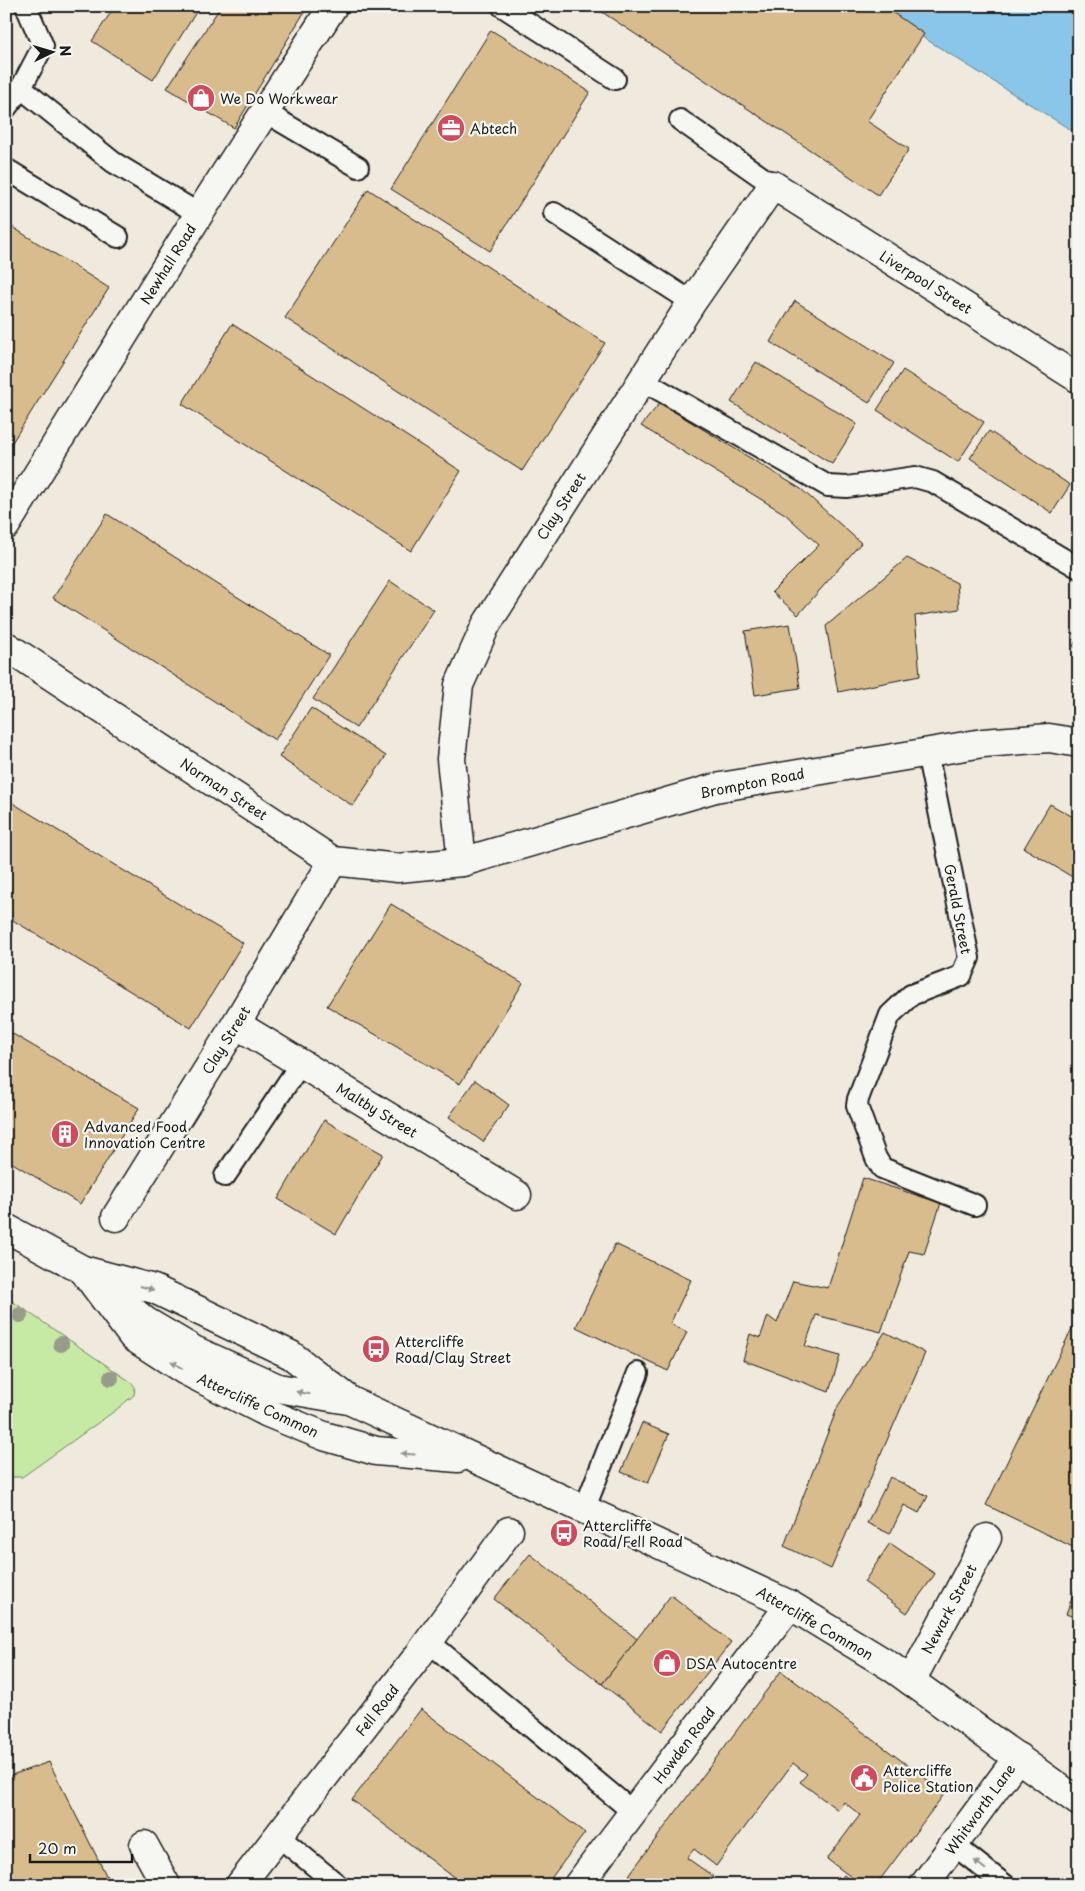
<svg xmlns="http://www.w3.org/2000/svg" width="1085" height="1891" font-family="'Playpen Sans',sans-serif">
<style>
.green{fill:#c6eaa4;stroke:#718360}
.water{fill:#89c6e9;stroke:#5d8297}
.building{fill:#d8bc8d;stroke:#1c1c1c}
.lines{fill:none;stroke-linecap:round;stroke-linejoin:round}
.service-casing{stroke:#1c1c1c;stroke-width:24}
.minor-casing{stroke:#1c1c1c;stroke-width:31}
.secondary-casing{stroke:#1c1c1c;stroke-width:31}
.primary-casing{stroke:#1c1c1c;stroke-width:31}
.service{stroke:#f6f6f2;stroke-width:20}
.minor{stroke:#f6f6f2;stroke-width:28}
.secondary{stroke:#f6f6f2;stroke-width:28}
.primary{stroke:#f6f6f2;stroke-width:28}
.tree{fill:#979b8a}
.oneway{fill:#949492}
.labels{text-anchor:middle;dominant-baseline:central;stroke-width:4.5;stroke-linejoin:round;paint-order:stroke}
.poi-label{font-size:14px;fill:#1c1c1c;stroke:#f6f6f2;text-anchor:start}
.street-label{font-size:14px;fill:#1c1c1c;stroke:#f6f6f2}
</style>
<rect width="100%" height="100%" fill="#f0eade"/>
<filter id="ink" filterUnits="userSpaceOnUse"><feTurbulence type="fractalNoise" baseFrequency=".02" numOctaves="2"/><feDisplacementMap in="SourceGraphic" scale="10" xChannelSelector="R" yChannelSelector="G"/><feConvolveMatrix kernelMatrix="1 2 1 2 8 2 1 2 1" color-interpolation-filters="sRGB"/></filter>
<g filter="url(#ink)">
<path class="green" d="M6 1297 131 1382 135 1387 134 1395 116 1410 22 1477H11L6 1466Z"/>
<path class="water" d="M873 6H1079V135Z"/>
<g class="building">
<path d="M115 6H200L153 80 92 41Z"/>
<path d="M221 6H308L234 128 167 88Z"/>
<path d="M593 6H883L924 34 867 121 909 149 878 195Z"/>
<path d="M491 30 590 92 490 251 391 189Z"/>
<path d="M368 189 605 343 522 471 285 318Z"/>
<path d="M6 223 109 288 6 452Z"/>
<path d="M795 301 894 363 869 403 770 342Z"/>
<path d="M232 324 461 471 411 551 182 404Z"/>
<path d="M756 362 857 424 832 464 731 402Z"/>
<path d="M903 370 984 422 958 462 877 410Z"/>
<path d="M660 403 801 489 861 543 798 615 772 592 819 545 785 514 641 426Z"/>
<path d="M989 431 1070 485 1052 513 970 458Z"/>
<path d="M107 514 329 655 275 740 53 598Z"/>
<path d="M907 558 957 583 959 609 915 616 920 676 838 692 826 626Z"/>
<path d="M390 581 434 610 356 728 313 699Z"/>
<path d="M790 624 800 688 755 695 745 631Z"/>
<path d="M1079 636V650L1073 646Z"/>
<path d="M311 708 386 756 353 806 279 757Z"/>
<path d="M6 799 243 943 191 1028 6 916Z"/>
<path d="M1050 804 1075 818 1079 812V881L1024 848Z"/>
<path d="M391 904 523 983 460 1084 327 1006Z"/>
<path d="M6 1030 139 1108 80 1204 6 1159Z"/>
<path d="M475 1080 509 1105 483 1142 449 1117Z"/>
<path d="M324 1120 383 1154 336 1234 278 1199Z"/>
<path d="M863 1178 941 1203 924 1254 909 1251 881 1332 816 1315 805 1346 840 1356 829 1392 743 1360 750 1334 760 1338 768 1316 777 1323 793 1281 828 1288Z"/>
<path d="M615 1244 691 1280 670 1324 687 1332 668 1371 576 1327Z"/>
<path d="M1079 1314V1550L986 1505Z"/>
<path d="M885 1332 925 1353 831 1569 784 1546 838 1406Z"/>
<path d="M642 1423 669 1434 648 1483 621 1472Z"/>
<path d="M890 1477 928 1496 919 1513 904 1505 890 1534 867 1523Z"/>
<path d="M890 1543 935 1574 907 1613 864 1582Z"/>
<path d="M530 1554 637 1639 602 1684 494 1599Z"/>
<path d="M1075 1589 1079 1591V1619L1066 1614Z"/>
<path d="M671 1595 731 1642 662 1731 602 1684Z"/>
<path d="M781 1671 945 1793 876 1885H836L844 1875 853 1883 855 1880 827 1859 860 1815 844 1802 838 1810 800 1782 807 1774 793 1763 716 1866 694 1849 687 1858 714 1877 708 1885H642L629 1875Z"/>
<path d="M421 1709 585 1833 546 1885H464L352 1800Z"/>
<path d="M49 1762 103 1869 111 1885H6V1777Z"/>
</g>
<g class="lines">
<defs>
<g id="service">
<path d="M26 6 43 46 21 88 113 162 199 214"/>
<path d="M502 6 615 79"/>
<path d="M6 108 21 88"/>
<path d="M265 112 358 167"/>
<path d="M680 120 773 185"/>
<path d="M6 169 118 237"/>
<path d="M554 213 692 302"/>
<path d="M642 380 828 486 847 487 915 477 933 482 1079 568"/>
<path d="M927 752 969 958 961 976 911 995 890 1015 858 1099 857 1106 876 1158 882 1168 975 1205"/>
<path d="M225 1176 301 1063"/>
<path d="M584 1510 638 1373"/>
<path d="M429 1642 633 1812"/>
<path d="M278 1836 338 1885"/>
<path d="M954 1845 1005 1885"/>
</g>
<g id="minor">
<path d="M6 646 333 861 398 868 462 862 715 788 983 743 1049 738 1079 743"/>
<path d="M462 862 451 759 459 685 486 625 692 302 773 185 1079 379"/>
<path d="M236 1024 517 1195"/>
<path d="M116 1217 236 1024 333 861"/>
<path d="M911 1681 987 1538"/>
<path d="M144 1845 166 1885"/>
<path d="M240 1885 418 1656 509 1531"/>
<path d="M578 1885 790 1605"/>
<path d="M924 1885 1018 1757"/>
</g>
<path id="secondary" d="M6 525 199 214 333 6"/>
<g id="primary">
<path d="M6 1228 83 1270 145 1321 194 1350 278 1388 348 1400"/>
<path d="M83 1270 154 1289 291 1355 351 1401 790 1605 890 1666 1079 1802"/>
<path d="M83 1270 133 1337 184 1370 268 1413 324 1436 376 1451 458 1458"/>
</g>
</defs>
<use href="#service" class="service-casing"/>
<use href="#minor" class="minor-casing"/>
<use href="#secondary" class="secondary-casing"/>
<use href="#primary" class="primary-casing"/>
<use href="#service" class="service"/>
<use href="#minor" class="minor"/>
<use href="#secondary" class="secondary"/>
<use href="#primary" class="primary"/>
</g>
<g class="tree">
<circle cx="20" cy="1315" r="8"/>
<circle cx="61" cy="1344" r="8"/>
<circle cx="111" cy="1378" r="8"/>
</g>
<defs><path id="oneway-solid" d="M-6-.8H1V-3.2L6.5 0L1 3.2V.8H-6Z" transform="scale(1.25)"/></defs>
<g class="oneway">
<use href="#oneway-solid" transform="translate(147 1288) rotate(16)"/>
<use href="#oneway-solid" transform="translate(177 1365) rotate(-147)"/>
<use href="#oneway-solid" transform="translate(303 1393) rotate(-170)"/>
<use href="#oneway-solid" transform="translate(408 1454) rotate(-176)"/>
<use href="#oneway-solid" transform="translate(980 1865) rotate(-142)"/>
</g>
</g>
<defs>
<symbol id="shop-disc" viewBox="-11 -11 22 22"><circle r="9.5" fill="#d1495b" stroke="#f6f6f2"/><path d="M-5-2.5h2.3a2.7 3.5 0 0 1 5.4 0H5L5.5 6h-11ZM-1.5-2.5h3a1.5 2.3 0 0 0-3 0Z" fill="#fff"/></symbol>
<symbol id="office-disc" viewBox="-11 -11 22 22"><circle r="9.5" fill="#d1495b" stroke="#f6f6f2"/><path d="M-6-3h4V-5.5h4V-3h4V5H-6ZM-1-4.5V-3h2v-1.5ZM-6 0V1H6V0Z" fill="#fff"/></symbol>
<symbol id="building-disc" viewBox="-11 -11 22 22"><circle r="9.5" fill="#d1495b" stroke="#f6f6f2"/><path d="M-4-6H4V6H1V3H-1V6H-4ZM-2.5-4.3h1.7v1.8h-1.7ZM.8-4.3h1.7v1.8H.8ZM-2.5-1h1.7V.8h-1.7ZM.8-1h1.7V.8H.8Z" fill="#fff"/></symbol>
<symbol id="bus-disc" viewBox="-11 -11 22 22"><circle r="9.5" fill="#d1495b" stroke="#f6f6f2"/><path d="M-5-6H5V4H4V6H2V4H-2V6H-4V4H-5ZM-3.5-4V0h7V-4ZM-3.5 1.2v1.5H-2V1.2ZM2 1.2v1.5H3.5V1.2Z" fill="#fff"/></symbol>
<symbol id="civic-disc" viewBox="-11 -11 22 22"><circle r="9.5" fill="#d1495b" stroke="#f6f6f2"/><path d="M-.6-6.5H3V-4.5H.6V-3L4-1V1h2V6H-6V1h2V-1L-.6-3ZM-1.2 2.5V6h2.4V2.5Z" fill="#fff"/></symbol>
</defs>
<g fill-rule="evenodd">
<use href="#shop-disc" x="185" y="82" width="32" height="32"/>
<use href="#office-disc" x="435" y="112" width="32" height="32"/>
<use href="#building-disc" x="49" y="1118" width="32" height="32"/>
<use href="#bus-disc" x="360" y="1333" width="32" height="32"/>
<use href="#bus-disc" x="548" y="1517" width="32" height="32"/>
<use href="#shop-disc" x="651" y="1647" width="32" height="32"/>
<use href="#civic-disc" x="848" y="1762" width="32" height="32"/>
</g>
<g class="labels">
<g class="poi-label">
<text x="220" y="98">We Do Workwear</text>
<text x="470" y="128">Abtech</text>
<text x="84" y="1126">Advanced Food<tspan x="84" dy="16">Innovation Centre</tspan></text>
<text x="395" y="1341">Attercliffe<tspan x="395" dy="16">Road/Clay Street</tspan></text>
<text x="583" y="1525">Attercliffe<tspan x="583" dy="16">Road/Fell Road</tspan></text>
<text x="686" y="1663">DSA Autocentre</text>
<text x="883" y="1770">Attercliffe<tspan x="883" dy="16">Police Station</tspan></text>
</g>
<g class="street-label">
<text transform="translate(168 264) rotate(-58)">Newhall Road</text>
<text transform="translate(926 282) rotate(32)">Liverpool Street</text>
<text transform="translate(561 506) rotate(-57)">Clay Street</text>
<text transform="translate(752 783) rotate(-11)">Brompton Road</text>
<text transform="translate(224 789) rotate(33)">Norman Street</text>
<text transform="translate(958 909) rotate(79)">Gerald Street</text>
<text transform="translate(226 1040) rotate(-58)">Clay Street</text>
<text transform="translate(377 1110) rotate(31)">Maltby Street</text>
<text transform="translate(258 1405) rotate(25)">Attercliffe Common</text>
<text transform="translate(949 1609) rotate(-62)">Newark Street</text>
<text transform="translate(815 1623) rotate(30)">Attercliffe Common</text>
<text transform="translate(377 1710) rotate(-52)">Fell Road</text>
<text transform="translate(684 1745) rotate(-53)">Howden Road</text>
<text transform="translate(980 1809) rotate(-54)">Whitworth Lane</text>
</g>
</g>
<rect width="1085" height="1891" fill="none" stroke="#f6f6f2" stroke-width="25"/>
<rect x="12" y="12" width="1060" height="1866" fill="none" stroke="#1c1c1c" stroke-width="2" filter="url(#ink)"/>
<g transform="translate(52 52) rotate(85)" stroke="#f6f6f2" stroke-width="4" paint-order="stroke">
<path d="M0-4L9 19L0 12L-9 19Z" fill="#1c1c1c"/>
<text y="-8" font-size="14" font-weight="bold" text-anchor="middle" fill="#1c1c1c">N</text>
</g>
<path d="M30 1854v8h102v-8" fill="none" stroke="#1c1c1c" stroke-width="2.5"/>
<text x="38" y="1854" font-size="15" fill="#1c1c1c" stroke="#f6f6f2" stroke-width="4" paint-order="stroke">20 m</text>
</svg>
